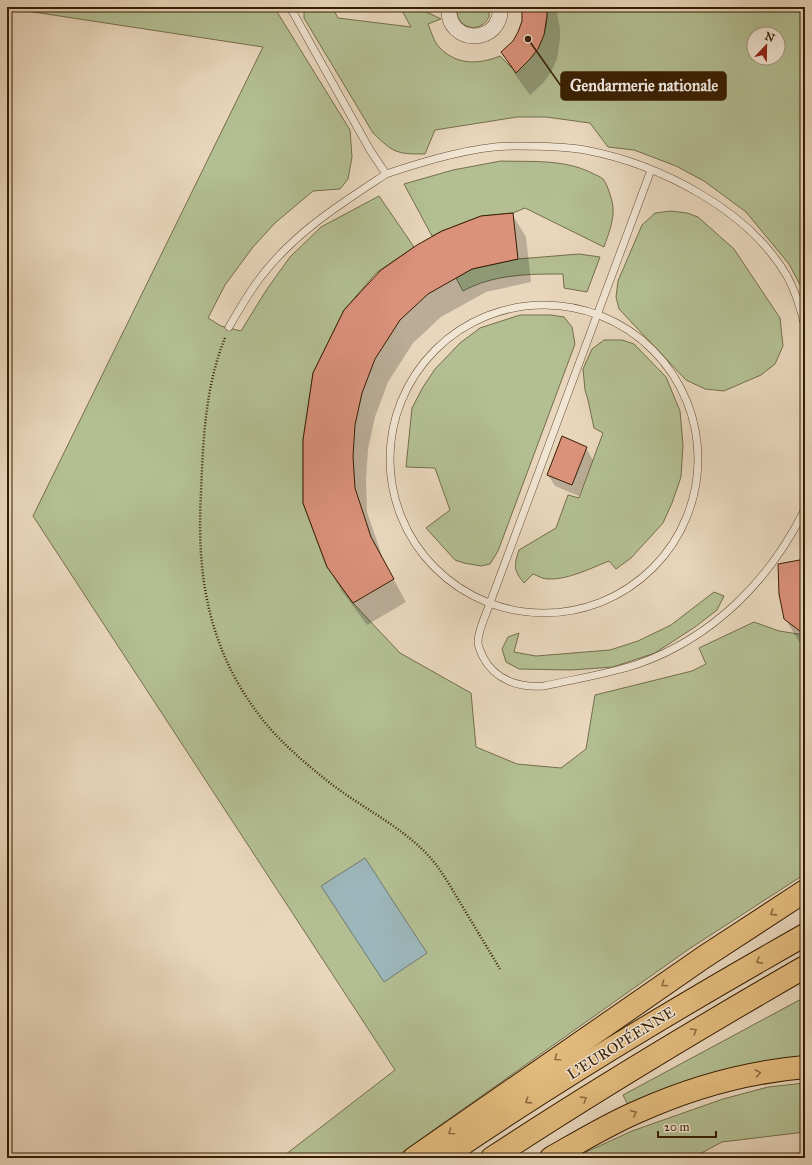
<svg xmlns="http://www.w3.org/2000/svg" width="812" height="1165" font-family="'IM FELL Great Primer',serif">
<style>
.green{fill:#b3bf93;stroke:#746e4a;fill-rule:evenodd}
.water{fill:#9cb7bb;stroke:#737971}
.shadow{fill:#0003}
.building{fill:#db927b;stroke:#361d01}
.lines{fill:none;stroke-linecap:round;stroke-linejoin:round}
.lane-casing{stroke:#634c30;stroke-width:8}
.street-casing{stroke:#634c30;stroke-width:16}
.highway-casing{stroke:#361d01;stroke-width:24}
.path{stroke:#361d01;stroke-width:2.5;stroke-dasharray:1 2;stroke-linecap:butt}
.lane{stroke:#f1e5d4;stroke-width:7}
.street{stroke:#f1e5d4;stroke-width:15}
.highway{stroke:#e4bc7e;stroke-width:22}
.oneway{stroke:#8d6c40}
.labels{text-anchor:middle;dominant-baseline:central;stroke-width:3;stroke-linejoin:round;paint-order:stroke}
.street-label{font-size:15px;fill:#361d01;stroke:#f1e5d4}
.leader{fill:none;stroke:#361d01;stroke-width:1.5}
.callout-dot{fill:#361d01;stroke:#f1e5d4;stroke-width:1.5}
.callout{fill:#361d01;stroke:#361d01;stroke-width:1.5}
.callout-label{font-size:16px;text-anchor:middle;font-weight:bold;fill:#fff}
</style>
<rect width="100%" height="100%" fill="#e9d7bd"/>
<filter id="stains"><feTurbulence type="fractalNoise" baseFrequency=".005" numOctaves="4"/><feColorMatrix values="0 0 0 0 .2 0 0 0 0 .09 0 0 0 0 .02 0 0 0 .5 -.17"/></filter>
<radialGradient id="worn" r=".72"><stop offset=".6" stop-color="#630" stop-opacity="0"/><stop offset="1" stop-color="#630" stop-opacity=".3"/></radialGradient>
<g class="green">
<path d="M7 7H274L350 130 352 157 348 179 340 189 313 191 275 223 253 247 225 285 208 318 221 326 241 331 267 289 290 257 321 227 379 196 414 247 376 273 344 310 313 373 303 440V503L327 567 353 603 400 653 471 693 476 747 517 764 561 768 586 749 595 695 692 671 706 664 699 648 754 622 779 631 805 635V874L689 949 394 1158H281L395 1070 33 516 263 47 7 8Z"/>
<path d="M304 7H332L338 18 411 27 400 7 427 12 441 19 428 24C431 31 434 42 439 47 456 65 478 65 500 56L516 72C536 56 549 34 547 7H805V294L789 264 746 212 704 181 676 166 634 150 608 147 590 123 546 117H517L435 130 425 154C396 154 394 153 373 133L304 18ZM754 34H778V58H754Z"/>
<path d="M457 7H489V17C479 36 454 27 457 7Z"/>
<path d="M501 161C532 162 564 159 592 173 595 175 600 176 603 179 607 183 613 202 613 208 614 221 608 235 604 247L525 208 513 213 481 216 442 231 432 236 404 184 453 170Z"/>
<path d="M671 211 687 213 698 217 734 249 780 318 783 346 775 364 761 375 724 391 705 389 686 380 619 309 616 297 618 281 642 225 655 213Z"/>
<path d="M579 254 600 257 587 292 564 288 563 274C529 274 494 274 463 291L456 278 472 269 518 259Z"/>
<path d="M520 315H551L564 317 572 327 575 344 498 551 490 564 481 566 464 563 455 560 426 528 450 510 435 468 406 467 412 408 423 387 435 369 460 343 480 328Z"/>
<path d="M604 340H622L634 344 666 377 680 411 683 445 681 477 672 503 663 523 631 558 616 569 609 561C591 568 568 580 548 579 543 579 538 576 533 574L524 583C513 570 514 565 519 550L556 528 568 495 579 498 603 433 594 428 588 400 585 390 583 369 592 349Z"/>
<path d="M714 592 724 596 717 610 695 627 655 653 613 667 571 670 519 669 506 662 502 649 508 637 519 633 514 652 536 656 610 650 638 641 671 625Z"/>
<path d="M805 997V1061L629 1107 623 1095Z"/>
<path d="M805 1083V1132L722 1142 692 1158H573L632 1131 723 1099 768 1087Z"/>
</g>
<path class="water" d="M365 858 427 953 384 982 321 886Z"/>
<g class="shadow">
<path d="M523 7H554L557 13 560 28V40L557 59 551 72 543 83 530 95 516 76 503 53 514 42 519 32 524 15Z"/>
<path d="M512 214 526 237 531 282 486 292 441 317 413 343 388 382 375 417 368 449 366 480 367 512 384 562 406 602 367 625 341 590 328 567 314 373Z"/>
<path d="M586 448 593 460 579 496 555 486 548 475Z"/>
<path d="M805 560V647L799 642 785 618Z"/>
</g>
<g class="building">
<path d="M522 7H547V16L544 35 538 49 530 59 516 73 501 52 513 41 518 32 522 21Z"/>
<path d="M513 213 518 259 472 269 428 294 400 320 375 359 362 393 355 425 353 456 355 488 371 537 394 579 353 603 327 567 303 503V440L313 373 344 310 381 270 417 245 442 231 481 216Z"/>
<path d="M562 436 587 447 572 485 547 475Z"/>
<path d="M805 559V635L784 619 779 594 778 564Z"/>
</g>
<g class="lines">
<defs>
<g id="lane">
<path d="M651 170 490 603C486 615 478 630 478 642 478 647 481 652 483 657 495 680 519 688 544 686 575 679 608 674 638 664 714 637 770 580 805 509"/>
<path d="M386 174C425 161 474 146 515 146 538 146 562 146 585 150 659 164 748 209 787 276 796 292 801 310 805 327"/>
<circle cx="544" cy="459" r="154"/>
<path d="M229 327C240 308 250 290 264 273 297 231 342 203 386 174L370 150 290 7"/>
</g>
<path id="street" d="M449 7C446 46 503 45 500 7"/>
<g id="highway">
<path d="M414 1158 704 957 805 891"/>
<path d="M442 1158C559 1078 681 1005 805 935"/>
<path d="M492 1158C594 1091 699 1028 805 967"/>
<path d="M551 1158C579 1142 607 1125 637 1112 690 1088 747 1072 805 1067"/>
</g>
</defs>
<use href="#lane" class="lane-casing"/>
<use href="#street" class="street-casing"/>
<use href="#highway" class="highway-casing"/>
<path class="path" d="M225 338C205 387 203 441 201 493 196 580 210 656 267 725 284 745 305 763 325 779 357 805 396 823 425 852 440 867 450 886 461 904 474 926 487 947 500 969"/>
<use href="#lane" class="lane"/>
<use href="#street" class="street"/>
<use href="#highway" class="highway"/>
</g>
<defs><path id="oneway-chevron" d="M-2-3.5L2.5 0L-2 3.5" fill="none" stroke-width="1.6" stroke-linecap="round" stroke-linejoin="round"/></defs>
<g class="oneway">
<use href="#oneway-chevron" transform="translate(773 913) rotate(147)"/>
<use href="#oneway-chevron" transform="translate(759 961) rotate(151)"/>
<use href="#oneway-chevron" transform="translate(664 984) rotate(146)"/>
<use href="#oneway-chevron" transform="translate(694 1031) rotate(-31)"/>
<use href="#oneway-chevron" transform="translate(557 1058) rotate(145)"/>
<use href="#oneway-chevron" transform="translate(758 1073) rotate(-11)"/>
<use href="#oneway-chevron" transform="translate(584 1099) rotate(-32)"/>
<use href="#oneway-chevron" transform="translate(528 1101) rotate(147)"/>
<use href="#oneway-chevron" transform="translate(634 1113) rotate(-25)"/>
<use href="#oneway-chevron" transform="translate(451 1132) rotate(145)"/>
</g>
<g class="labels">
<g class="street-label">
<text transform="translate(621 1043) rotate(-32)">L'EUROPÉENNE</text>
</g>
</g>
<path class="leader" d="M528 39L561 86"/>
<circle class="callout-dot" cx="528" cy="39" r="4"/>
<rect class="callout" x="561" y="72" width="165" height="28" rx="4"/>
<g class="callout-label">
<text x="644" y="91">Gendarmerie nationale</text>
</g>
<rect width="812" height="1165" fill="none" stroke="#e9d7bd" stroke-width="24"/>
<rect x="8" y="8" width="796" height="1149" fill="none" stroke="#361d01" stroke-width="2"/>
<rect x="12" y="12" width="788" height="1141" fill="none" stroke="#361d01"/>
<g transform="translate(766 46) rotate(22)"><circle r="19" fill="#f1e5d4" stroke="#a69580"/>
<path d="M0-3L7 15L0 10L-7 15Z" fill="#8f2418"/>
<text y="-6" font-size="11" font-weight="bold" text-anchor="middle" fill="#361d01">N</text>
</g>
<path d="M658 1131v6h58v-6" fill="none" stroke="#361d01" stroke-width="2"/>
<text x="664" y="1131" font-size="12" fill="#361d01" stroke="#f1e5d4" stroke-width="3" paint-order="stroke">20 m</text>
<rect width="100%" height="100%" filter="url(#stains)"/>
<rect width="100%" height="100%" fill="url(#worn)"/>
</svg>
